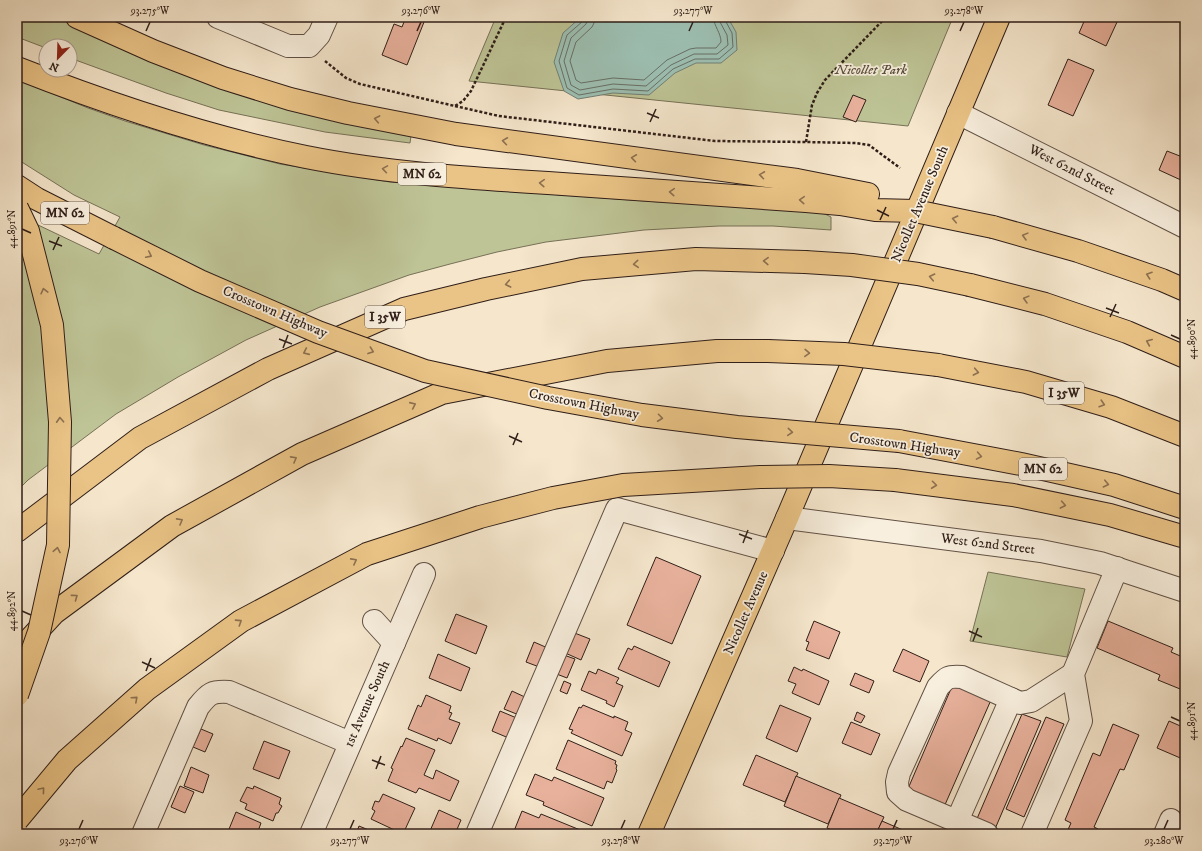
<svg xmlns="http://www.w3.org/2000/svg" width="1202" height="851" font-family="'IM FELL DW Pica',serif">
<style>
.green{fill:#bec496;stroke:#767157}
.water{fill:#9dc0b3;stroke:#717f75}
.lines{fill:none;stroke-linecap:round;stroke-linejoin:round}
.shore{stroke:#666f66;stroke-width:1}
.building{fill:#e8b19c;stroke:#2f1e18}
.minor-casing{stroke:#605045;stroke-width:24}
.major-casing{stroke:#2f1e18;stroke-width:24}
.highway-casing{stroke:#2f1e18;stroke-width:24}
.path{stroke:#2f1e18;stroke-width:2.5;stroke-dasharray:3 2;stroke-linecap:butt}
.minor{stroke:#f8efde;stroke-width:22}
.major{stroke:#eac386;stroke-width:22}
.highway{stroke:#eac386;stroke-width:22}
.highway-bridge-casing{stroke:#2f1e18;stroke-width:24;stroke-linecap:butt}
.highway-bridge{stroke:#eac386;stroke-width:22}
.oneway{stroke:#8c704f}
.ticks{fill:none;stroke:#2f1e18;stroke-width:1.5}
.labels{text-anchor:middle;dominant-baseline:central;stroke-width:3.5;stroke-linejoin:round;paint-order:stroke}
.shield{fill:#f8efde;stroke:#6b5d53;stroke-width:1}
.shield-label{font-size:13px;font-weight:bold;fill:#2f1e18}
.park-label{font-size:14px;font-style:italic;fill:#5a503e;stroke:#f8efde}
.street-label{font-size:14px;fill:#2f1e18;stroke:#f8efde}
.neatline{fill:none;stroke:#2f1e18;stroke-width:1.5}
.ticks-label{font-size:10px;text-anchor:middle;fill:#2f1e18}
</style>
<rect width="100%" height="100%" fill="#f5e6cc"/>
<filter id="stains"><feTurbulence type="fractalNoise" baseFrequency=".005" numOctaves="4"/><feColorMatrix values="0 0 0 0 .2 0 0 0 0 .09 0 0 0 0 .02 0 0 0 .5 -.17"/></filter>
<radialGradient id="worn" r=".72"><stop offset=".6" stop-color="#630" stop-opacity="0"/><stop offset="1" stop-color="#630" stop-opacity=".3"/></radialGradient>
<g class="green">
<path d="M17 17H57L77 27 411 136 410 143 325 132 219 110 166 93 70 58V46H46V48L17 37Z"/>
<path d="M496 17H953L908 126 469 81Z"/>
<path d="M17 79 88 108 125 121 204 145 280 164 390 182 466 188 659 202 738 204 821 212 831 217V230L773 226H719L644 230 546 242 497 252 450 264 409 275 320 307 246 340 178 377 116 414 28 480 17 491V213L36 224 99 254 120 217 74 195 17 159Z"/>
<path d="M988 572 1085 589 1067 657 970 641Z"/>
</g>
<path class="water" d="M581 17H723L728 18 736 32 737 50 721 63H696L675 73 649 95 613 93 578 99 564 91 554 62 563 33Z"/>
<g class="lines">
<g class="shore">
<path d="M584 17 583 21 567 35 559 61 567 88 579 95 613 89 648 91 673 69 695 59H719L733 47 732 33 725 20 724 17"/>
<path d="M589 17 586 24 571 38 564 61 571 85 580 90 613 84 646 86 671 65 694 54H717L728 45 727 35 720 22 719 17"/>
<path d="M595 17 594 23 592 27 576 42 570 61 576 80 581 83 613 78 644 80 667 60 690 49 696 48H716L721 42C721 33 714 26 713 17"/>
</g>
</g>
<g class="building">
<path d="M406 17H426L407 65 382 55 394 24 402 27Z"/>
<path d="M1086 17H1110L1118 20 1106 46 1079 33Z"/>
<path d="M1068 59 1094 70 1073 116 1048 105Z"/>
<path d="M853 95 866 100 856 122 843 117Z"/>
<path d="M1167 151 1185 158V177L1183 181 1159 170Z"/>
<path d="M656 557 701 576 672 644 627 625Z"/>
<path d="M456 614 487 626 476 654 445 641Z"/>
<path d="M814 621 840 632 829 659 806 650 809 642 806 641Z"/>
<path d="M1108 621 1173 648 1171 652 1185 658V691L1158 680 1160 675 1097 648Z"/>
<path d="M572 632 590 639 581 660 563 652Z"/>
<path d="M534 642 550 649 542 668 526 662Z"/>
<path d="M634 646 670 662 659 687 618 669 628 648 632 650Z"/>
<path d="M903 649 929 661 920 682 893 671Z"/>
<path d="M438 654 470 668 461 691 429 678Z"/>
<path d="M561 654 575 659 567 678 554 673Z"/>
<path d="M794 667 802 671 803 669 829 681 819 705 792 693 796 684 788 681Z"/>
<path d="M598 669 619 678 616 683 623 686 614 707 606 703 607 701 581 690 589 671 596 674Z"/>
<path d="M855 673 874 681 869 693 850 685Z"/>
<path d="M564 681 571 684 567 694 560 691Z"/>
<path d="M953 684 991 700 944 807 907 791Z"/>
<path d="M512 691 527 698 519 715 504 709Z"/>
<path d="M426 695 451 706 449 712 452 713 449 719 460 723 451 744 438 738 437 741 408 729 418 705 421 707Z"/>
<path d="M583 705 614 718V716L628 722 625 730 632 733 622 756 571 733 573 730 569 729 579 707 581 708Z"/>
<path d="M780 705 811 718 797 752 766 738Z"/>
<path d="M500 711 519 719 511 739 492 731Z"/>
<path d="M857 712 865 716 861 723 854 720Z"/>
<path d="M1022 714 1041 721 995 829 976 821Z"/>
<path d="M1046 717 1064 724 1024 817 1006 809Z"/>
<path d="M1169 721 1185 728V760L1157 748Z"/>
<path d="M851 722 880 734 871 755 842 743Z"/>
<path d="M1113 724 1139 735 1124 770 1120 769 1094 827 1098 829 1096 834H1066L1071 823 1065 820 1093 753 1100 756Z"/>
<path d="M201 729 213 734 205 752 193 747Z"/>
<path d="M406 738 435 750 424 775 433 779 436 770 459 781 450 801 419 788 416 793 388 781 393 769 391 768 401 746 402 747Z"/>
<path d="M568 740 616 761 615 764 617 765 616 769 617 770 612 783 607 781 604 789 556 769Z"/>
<path d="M264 741 290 751 279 779 253 769Z"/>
<path d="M756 755 798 773 785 802 743 785Z"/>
<path d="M191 767 209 775 203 793 184 786Z"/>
<path d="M535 774 552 781 554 777 604 798 592 826 543 805 544 802 526 795Z"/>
<path d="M796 776 841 795 828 824 784 806Z"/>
<path d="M180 786 194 792 185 813 171 807Z"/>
<path d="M254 786 281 798 279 804 282 806 278 813H276L273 821 245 809 247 804 240 801 247 787 253 789Z"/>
<path d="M383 794 415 808 403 834 371 819 375 811 372 809 375 801 379 802Z"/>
<path d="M839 798 884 817 876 834H841L827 828Z"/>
<path d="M439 810 461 820 455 834H436L430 831Z"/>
<path d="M522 811 539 818 541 814 590 834H522L514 831Z"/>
<path d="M236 812 261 823 257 834H227Z"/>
<path d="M882 821 912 834H876Z"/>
<path d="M359 826 376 833 375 834H356Z"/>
</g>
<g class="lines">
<defs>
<g id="minor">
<path d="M218 17 288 46H309L319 35 327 17"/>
<path d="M958 113 1185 227"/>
<path d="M787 518 1041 551 1100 563 1185 591"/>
<path d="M374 621 394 643"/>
<path d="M957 821 1011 699"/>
<path d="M143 834 198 707C209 693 212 691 229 692L350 743"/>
<path d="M311 834 424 574"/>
<path d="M477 834 617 509 773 551"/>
<path d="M987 834 907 800 898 792 897 782 899 773 938 687C947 677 948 676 962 677L1020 703 1031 701 1073 674"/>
<path d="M1032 834 1081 721 1073 674 1117 568"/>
<path d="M1165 834 1171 820"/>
</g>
<path id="major" d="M649 834 787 518 999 17"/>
<g id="highway">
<path d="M77 17 153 51 223 78 290 99 348 113 456 134 797 180 868 194"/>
<path d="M17 68C111 105 207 137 306 157 386 173 467 178 548 183 634 189 720 195 806 201L840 204 875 210 915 211"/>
<path d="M17 186 37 199 114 238"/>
<path d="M993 227 1078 251 1162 280 1185 290"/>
<path d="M970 285 1045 304 1127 332 1185 357"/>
<path d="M938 365 1026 382 1111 407 1185 436"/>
<path d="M899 441 1021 464 1114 485 1185 508"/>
<path d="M895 480 1013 495 1110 515 1185 537"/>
<path d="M17 531 140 438 268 369 404 309 486 289 582 269 696 259 805 262"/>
<path d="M17 653 54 613 172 526 302 454 442 393 607 361 717 351H768"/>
</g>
</defs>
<use href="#minor" class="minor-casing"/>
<use href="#major" class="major-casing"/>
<use href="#highway" class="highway-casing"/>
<g class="path">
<path d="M325 61 346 78 360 84 455 106 463 101 471 91 506 17"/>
<path d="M455 106 499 116 715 141 806 142 856 143 869 145 900 168"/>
<path d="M806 142 812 105 817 93 825 80 886 17"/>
</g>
<use href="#minor" class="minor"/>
<use href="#major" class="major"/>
<use href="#highway" class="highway"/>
<defs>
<g id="highway-bridge">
<path d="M17 208 28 231 52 325 60 422 58 545 39 632 17 695"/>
<path d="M915 211 993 227"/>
<path d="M114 238 200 281 318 332 425 371 548 398 642 415 737 427 899 441"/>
<path d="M805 262 852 265 918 274 970 285"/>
<path d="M768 351 844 354 938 365"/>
<path d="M17 820 67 760 147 689 241 621 367 554 480 517 553 498 623 485 760 477 829 476 895 480"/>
</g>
</defs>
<use href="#highway-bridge" class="highway-bridge-casing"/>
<use href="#highway-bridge" class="highway-bridge"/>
</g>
<defs><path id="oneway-chevron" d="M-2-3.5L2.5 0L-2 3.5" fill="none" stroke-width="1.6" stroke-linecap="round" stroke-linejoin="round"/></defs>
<g class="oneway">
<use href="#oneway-chevron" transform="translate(377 119) rotate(-169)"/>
<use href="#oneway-chevron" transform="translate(505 141) rotate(-172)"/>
<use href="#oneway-chevron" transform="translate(634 158) rotate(-172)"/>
<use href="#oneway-chevron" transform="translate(385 169) rotate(-171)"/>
<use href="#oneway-chevron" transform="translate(762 175) rotate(-172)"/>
<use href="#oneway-chevron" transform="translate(542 183) rotate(-176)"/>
<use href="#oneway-chevron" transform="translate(672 192) rotate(-176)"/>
<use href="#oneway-chevron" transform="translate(802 200) rotate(-176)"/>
<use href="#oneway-chevron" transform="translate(955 219) rotate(-168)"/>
<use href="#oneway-chevron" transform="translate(1025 236) rotate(-165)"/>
<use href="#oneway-chevron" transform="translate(149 255) rotate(26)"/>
<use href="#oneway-chevron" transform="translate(766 261) rotate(-178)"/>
<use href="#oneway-chevron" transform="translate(636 264) rotate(175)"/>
<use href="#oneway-chevron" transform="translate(1149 275) rotate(-161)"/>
<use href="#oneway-chevron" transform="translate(932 277) rotate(-168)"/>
<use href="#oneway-chevron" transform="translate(508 284) rotate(169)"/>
<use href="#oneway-chevron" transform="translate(44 291) rotate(-104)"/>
<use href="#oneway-chevron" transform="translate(1026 299) rotate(-165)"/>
<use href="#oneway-chevron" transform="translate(1149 342) rotate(-157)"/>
<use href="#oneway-chevron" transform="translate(371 351) rotate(20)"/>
<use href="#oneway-chevron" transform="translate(306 352) rotate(156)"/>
<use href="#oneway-chevron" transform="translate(807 353) rotate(2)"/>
<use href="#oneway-chevron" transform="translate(976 372) rotate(11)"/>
<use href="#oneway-chevron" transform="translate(1102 404) rotate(17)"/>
<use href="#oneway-chevron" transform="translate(413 405) rotate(-24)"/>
<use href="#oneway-chevron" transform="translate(660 418) rotate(7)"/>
<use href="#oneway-chevron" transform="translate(60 420) rotate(-93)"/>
<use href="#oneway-chevron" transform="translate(790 432) rotate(5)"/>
<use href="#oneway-chevron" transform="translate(979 456) rotate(10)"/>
<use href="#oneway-chevron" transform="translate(294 459) rotate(-29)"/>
<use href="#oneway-chevron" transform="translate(1106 484) rotate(13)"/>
<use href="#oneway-chevron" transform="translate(934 485) rotate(7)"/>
<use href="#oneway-chevron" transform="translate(1063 505) rotate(11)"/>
<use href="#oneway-chevron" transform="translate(180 521) rotate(-29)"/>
<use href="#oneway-chevron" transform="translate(57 550) rotate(-79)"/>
<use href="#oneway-chevron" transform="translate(354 561) rotate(-28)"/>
<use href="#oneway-chevron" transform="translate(75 597) rotate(-36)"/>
<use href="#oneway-chevron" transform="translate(239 622) rotate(-33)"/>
<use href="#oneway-chevron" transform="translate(135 699) rotate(-42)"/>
<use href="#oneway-chevron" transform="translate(42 790) rotate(-50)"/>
</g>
<path class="ticks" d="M146 31 150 22M417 31 421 22M689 31 693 22M960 31 964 22M647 113 659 118M650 122 656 109M877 210 889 216M880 220 886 207M22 229 31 233M49 241 62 246M53 250 59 237M1106 308 1119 313M1110 317 1116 304M1171 335 1180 339M279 339 292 344M283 348 288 335M509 436 522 442M513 445 518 433M739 534 752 539M743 543 748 530M22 611 31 615M969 631 982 637M973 641 978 628M142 662 155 668M146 671 151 658M1171 717 1180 721M372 760 385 765M376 769 381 756M79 829 83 820M350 829 354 820M621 829 625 820M893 829 897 820M1164 829 1168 820"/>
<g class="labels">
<g class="shield">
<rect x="398" y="163" width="48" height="22" rx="3"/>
<rect x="41" y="202" width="48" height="22" rx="3"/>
<rect x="365" y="306" width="40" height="22" rx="3"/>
<rect x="1044" y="382" width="40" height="22" rx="3"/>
<rect x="1019" y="458" width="48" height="22" rx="3"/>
</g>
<g class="shield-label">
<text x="422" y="174">MN 62</text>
<text x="65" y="213">MN 62</text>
<text x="385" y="317">I 35W</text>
<text x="1064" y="393">I 35W</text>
<text x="1043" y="469">MN 62</text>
</g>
<g class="park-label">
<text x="871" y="70">Nicollet Park</text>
</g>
<g class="street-label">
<text transform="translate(1072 170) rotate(27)">West 62nd Street</text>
<text transform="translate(920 204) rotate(-67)">Nicollet Avenue South</text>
<text transform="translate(275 312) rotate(23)">Crosstown Highway</text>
<text transform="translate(584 404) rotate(11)">Crosstown Highway</text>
<text transform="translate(905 445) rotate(8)">Crosstown Highway</text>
<text transform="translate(988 544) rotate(7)">West 62nd Street</text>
<text transform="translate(746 613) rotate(-66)">Nicollet Avenue</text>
<text transform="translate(367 704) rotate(-66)">1st Avenue South</text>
</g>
</g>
<rect width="1202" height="851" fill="none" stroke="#f5e6cc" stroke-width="44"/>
<g transform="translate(58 58) rotate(203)"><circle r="19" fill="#f8efde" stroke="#a89b8f"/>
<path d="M0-3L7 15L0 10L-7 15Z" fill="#8f2418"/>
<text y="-6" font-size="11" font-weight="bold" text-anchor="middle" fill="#2f1e18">N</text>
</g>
<rect x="22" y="22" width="1158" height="807" class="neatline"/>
<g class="ticks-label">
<text x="150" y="14">93.275°W</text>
<text x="421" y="14">93.276°W</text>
<text x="693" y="14">93.277°W</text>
<text x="964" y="14">93.278°W</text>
<text transform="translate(11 229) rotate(-90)" y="4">44.891°N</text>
<text transform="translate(1191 339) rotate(-90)" y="4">44.890°N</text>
<text transform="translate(11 611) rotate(-90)" y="4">44.892°N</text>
<text transform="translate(1191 721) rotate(-90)" y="4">44.891°N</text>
<text x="79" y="844">93.276°W</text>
<text x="350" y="844">93.277°W</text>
<text x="621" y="844">93.278°W</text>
<text x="893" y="844">93.279°W</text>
<text x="1164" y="844">93.280°W</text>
</g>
<rect width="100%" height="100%" filter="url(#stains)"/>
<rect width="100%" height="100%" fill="url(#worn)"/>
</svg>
